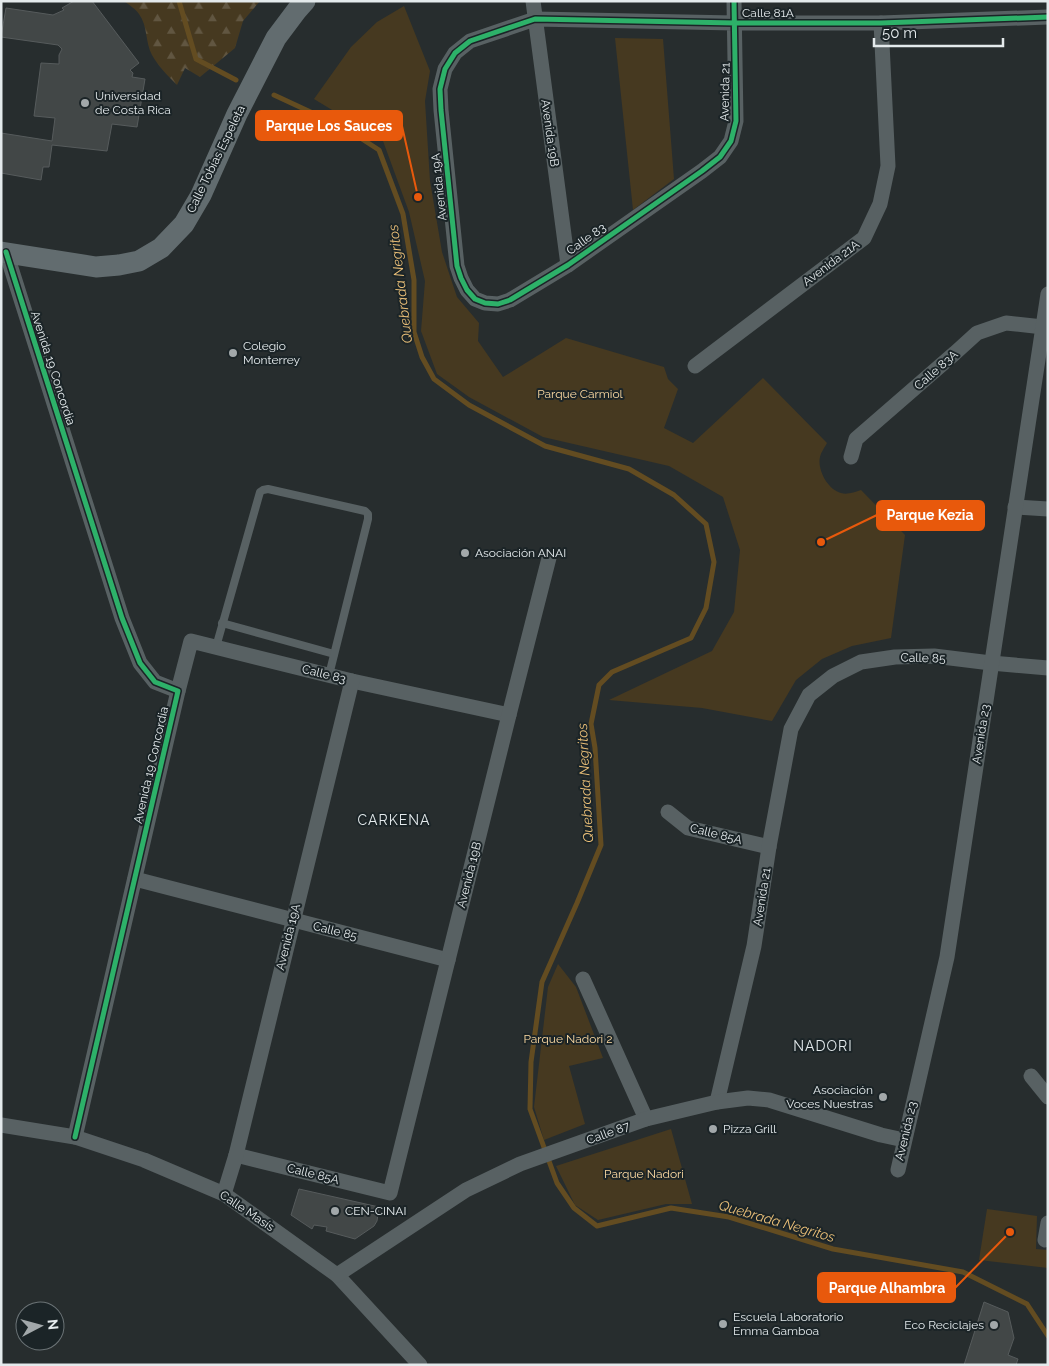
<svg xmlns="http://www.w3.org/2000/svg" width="1049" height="1366" font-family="Raleway,sans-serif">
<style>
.forest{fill:url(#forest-firs)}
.park{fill:#463920}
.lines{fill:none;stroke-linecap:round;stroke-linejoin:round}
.stream{stroke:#634c21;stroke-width:5}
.building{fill:#424747;stroke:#565b5c}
.lane{stroke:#586163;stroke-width:8}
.street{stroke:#586163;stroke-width:15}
.secondary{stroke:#626c6f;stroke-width:21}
.cycleway-casing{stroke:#1b2427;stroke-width:8}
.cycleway{stroke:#2db169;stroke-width:5}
.poi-dot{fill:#a2a8aa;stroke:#1b2427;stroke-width:2}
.labels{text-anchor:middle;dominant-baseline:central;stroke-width:4;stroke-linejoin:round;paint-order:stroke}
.street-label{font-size:12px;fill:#e4eaec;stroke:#1b2427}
.poi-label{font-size:12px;fill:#e4eaec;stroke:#1b2427;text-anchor:start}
.park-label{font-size:12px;fill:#fedba3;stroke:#1b2427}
.water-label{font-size:14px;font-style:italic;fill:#eabf78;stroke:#1b2427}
.neighbourhood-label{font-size:14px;letter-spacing:1px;fill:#e4eaec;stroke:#1b2427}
.leader{fill:none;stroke:#e8590c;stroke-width:2}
.callout-dot{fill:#e8590c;stroke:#1b2427;stroke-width:2}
.callout{fill:#e8590c;stroke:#e8590c;stroke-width:2}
.callout-label{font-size:14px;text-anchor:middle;font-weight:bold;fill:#fff}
</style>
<defs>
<pattern id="forest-firs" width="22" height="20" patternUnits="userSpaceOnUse" patternTransform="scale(1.25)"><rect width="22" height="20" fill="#463920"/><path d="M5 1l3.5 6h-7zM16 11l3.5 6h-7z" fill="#615641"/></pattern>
</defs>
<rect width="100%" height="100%" fill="#272d2e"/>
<path class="forest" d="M124 1H260L243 21 235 48 200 77 185 68 177 85C168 76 158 66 152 55 145 42 148 26 139 14 136 9 129 5 124 1Z"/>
<g class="park">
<path d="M404 6 430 71 425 101 430 181 442 252 457 297 479 323 478 341 503 377 566 338 664 367 668 379 678 389 664 428 693 443 763 378 827 443C825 447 821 452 820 457 817 470 828 490 841 493 847 495 855 492 861 490L905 535 891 638 852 646 822 659 796 680 772 721 702 708 609 700 712 651 734 612 740 550 723 497 669 466 543 437 469 397 437 374 421 331 425 281 409 212 383 141 314 99 351 47 377 22Z"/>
<path d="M615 38 663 39 674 179 633 210Z"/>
<path d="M558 964 576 987 603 1058 569 1066 585 1124 544 1140 534 1107 548 987Z"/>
<path d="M671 1129 692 1204H666L598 1220 575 1205 556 1166Z"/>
<path d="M987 1209 1037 1216 1036 1249 1048 1250V1268L979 1260Z"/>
</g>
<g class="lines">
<g class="stream">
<path d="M179 1 196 59 236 80"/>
<path d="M274 95 345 128 379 150 403 214 414 280V332L422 357 434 379 469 405 545 446 629 469 674 495 706 524 714 562 706 608 691 638 612 672 599 685 591 724 595 748 601 845 577 903 542 982 531 1062 530 1109 557 1183 574 1208 597 1226 671 1208 729 1217 833 1249 963 1272 1027 1304 1048 1336"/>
</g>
</g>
<g class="building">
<path d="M74 1H92L139 63 130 70 133 73 132 77 145 79 137 127 112 124 107 151 52 145 49 167H43L41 180 1 173V133L52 141 55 118 34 116 41 63 59 64V55L62 49 58 45 1 37 6 8 53 15 64 10 62 8Z"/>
<path d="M299 1189 379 1207 377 1221 374 1226 355 1239 326 1231 327 1227 314 1225 312 1229 291 1215Z"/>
<path d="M984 1302 1008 1312 1014 1338 1008 1355 1018 1359 1016 1365H964Z"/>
</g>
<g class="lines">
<g class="lane">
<path d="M222 623 334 654"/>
<path d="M216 647 260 492 263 490 268 489 365 511 368 514V519L329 675"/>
</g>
<g class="street">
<path d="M533 1 568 265"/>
<path d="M734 1 736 121 731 141 720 157 702 171 568 265 510 300 498 304 485 303 475 299 467 290 461 278 457 266 441 110 440 89 445 69 455 53 470 41 535 19 735 23H881L1048 17"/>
<path d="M6 252 122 618 140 663 155 682 178 691 75 1137"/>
<path d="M695 366 864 238 880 204 888 166 881 23"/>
<path d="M851 457 856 439 955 353 977 333 1006 323 1043 327"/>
<path d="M1015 507 1048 509"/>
<path d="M178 691 191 641 352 681 509 715"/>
<path d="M668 812 688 828 769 847"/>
<path d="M135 879 448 960"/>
<path d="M583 979 646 1119"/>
<path d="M1031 1076 1048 1097"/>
<path d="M717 1102 754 946 769 847 791 729 809 695 833 676 861 662 895 657 934 656 991 663 1048 668"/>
<path d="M1 1125 75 1137 144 1160 224 1194 337 1275 420 1365"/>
<path d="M236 1155 390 1193 509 715 549 558"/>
<path d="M898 1170 947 957 1048 294"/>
<path d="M224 1194 236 1155 352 681"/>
<path d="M1045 1240 1048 1223"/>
<path d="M337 1275 466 1190 520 1164 646 1119 717 1102 748 1098 769 1100 881 1135 904 1140"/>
</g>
<path class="secondary" d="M1 252 96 267 119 265 139 261 161 248 184 224 201 195 237 114 276 38 297 10 305 1"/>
<defs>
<g id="cycleway">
<path d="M734 1 736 121 731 141 720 157 702 171 568 265 510 300 498 304 485 303 475 299 467 290 461 278 457 266 441 110 440 89 445 69 455 53 470 41 535 19 735 23H881L1048 17"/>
<path d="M6 252 122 618 140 663 155 682 178 691 75 1137"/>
</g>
</defs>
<use href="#cycleway" class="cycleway-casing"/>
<use href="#cycleway" class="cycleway"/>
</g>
<g class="poi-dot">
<circle cx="85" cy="103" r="5"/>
<circle cx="233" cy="353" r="5"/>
<circle cx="465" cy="553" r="5"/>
<circle cx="883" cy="1097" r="5"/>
<circle cx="713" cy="1129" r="5"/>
<circle cx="335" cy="1211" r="5"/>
<circle cx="723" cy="1324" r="5"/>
<circle cx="994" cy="1325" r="5"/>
</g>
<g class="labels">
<g class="street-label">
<text x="768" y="13">Calle 81A</text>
<text transform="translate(725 92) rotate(-89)">Avenida 21</text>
<text transform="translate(550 133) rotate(82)">Avenida 19B</text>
<text transform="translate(216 159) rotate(-64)">Calle Tobías Espeleta</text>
<text transform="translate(439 187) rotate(-96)">Avenida 19A</text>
<text transform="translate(586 239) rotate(-35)">Calle 83</text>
<text transform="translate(831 263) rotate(-37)">Avenida 21A</text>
<text transform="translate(53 368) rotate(72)">Avenida 19 Concordia</text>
<text transform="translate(936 370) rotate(-41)">Calle 83A</text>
<text transform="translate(923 658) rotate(1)">Calle 85</text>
<text transform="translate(324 674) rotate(14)">Calle 83</text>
<text transform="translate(981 734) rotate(-81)">Avenida 23</text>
<text transform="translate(151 765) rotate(-77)">Avenida 19 Concordia</text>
<text transform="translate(716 834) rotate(14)">Calle 85A</text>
<text transform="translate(469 875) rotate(-76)">Avenida 19B</text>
<text transform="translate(762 897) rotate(-81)">Avenida 21</text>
<text transform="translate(335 931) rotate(14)">Calle 85</text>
<text transform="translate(288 937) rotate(-76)">Avenida 19A</text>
<text transform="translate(906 1131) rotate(-77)">Avenida 23</text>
<text transform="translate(608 1133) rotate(-20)">Calle 87</text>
<text transform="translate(313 1174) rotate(14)">Calle 85A</text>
<text transform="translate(247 1211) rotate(34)">Calle Masís</text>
</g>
<g class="poi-label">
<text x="95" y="96">Universidad<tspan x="95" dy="14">de Costa Rica</tspan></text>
<text x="243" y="346">Colegio<tspan x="243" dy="14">Monterrey</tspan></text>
<text x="475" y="553">Asociación ANAI</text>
<text x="873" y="1090" text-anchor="end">Asociación<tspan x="873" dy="14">Voces Nuestras</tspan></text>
<text x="723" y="1129">Pizza Grill</text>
<text x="345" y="1211">CEN-CINAI</text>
<text x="733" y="1317">Escuela Laboratorio<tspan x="733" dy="14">Emma Gamboa</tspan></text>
<text x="984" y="1325" text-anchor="end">Eco Reciclajes</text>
</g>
<g class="park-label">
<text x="580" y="394">Parque Carmiol</text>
<text x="568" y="1039">Parque Nadori 2</text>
<text x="644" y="1174">Parque Nadori</text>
</g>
<g class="water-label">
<text transform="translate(400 284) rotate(-97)">Quebrada Negritos</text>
<text transform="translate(585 783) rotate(-93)">Quebrada Negritos</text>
<text transform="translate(777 1221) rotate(16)">Quebrada Negritos</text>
</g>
<g class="neighbourhood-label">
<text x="394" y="820">CARKENA</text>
<text x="823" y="1046">NADORI</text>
</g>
</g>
<path class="leader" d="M418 197L402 126M821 542L877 515M1010 1232L955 1288"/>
<g class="callout-dot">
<circle cx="418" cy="197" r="5"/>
<circle cx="821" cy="542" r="5"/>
<circle cx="1010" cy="1232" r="5"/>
</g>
<g class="callout">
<rect x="256" y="111" width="146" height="29" rx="5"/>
<rect x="877" y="501" width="107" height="29" rx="5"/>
<rect x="818" y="1273" width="137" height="29" rx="5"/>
</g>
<g class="callout-label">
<text x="329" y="131">Parque Los Sauces</text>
<text x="930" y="520">Parque Kezia</text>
<text x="887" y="1293">Parque Alhambra</text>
</g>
<rect width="1049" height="1366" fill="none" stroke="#e4eaec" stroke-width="5"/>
<g transform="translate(40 1326) rotate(84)"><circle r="24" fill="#1b2427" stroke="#6b7376"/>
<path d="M0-4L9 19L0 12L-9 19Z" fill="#a2a8aa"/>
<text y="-8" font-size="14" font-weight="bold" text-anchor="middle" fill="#e4eaec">N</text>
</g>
<path d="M874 38v8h129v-8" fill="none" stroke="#e4eaec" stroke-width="2.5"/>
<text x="882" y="38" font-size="15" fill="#e4eaec" stroke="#1b2427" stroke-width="4" paint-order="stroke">50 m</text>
</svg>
